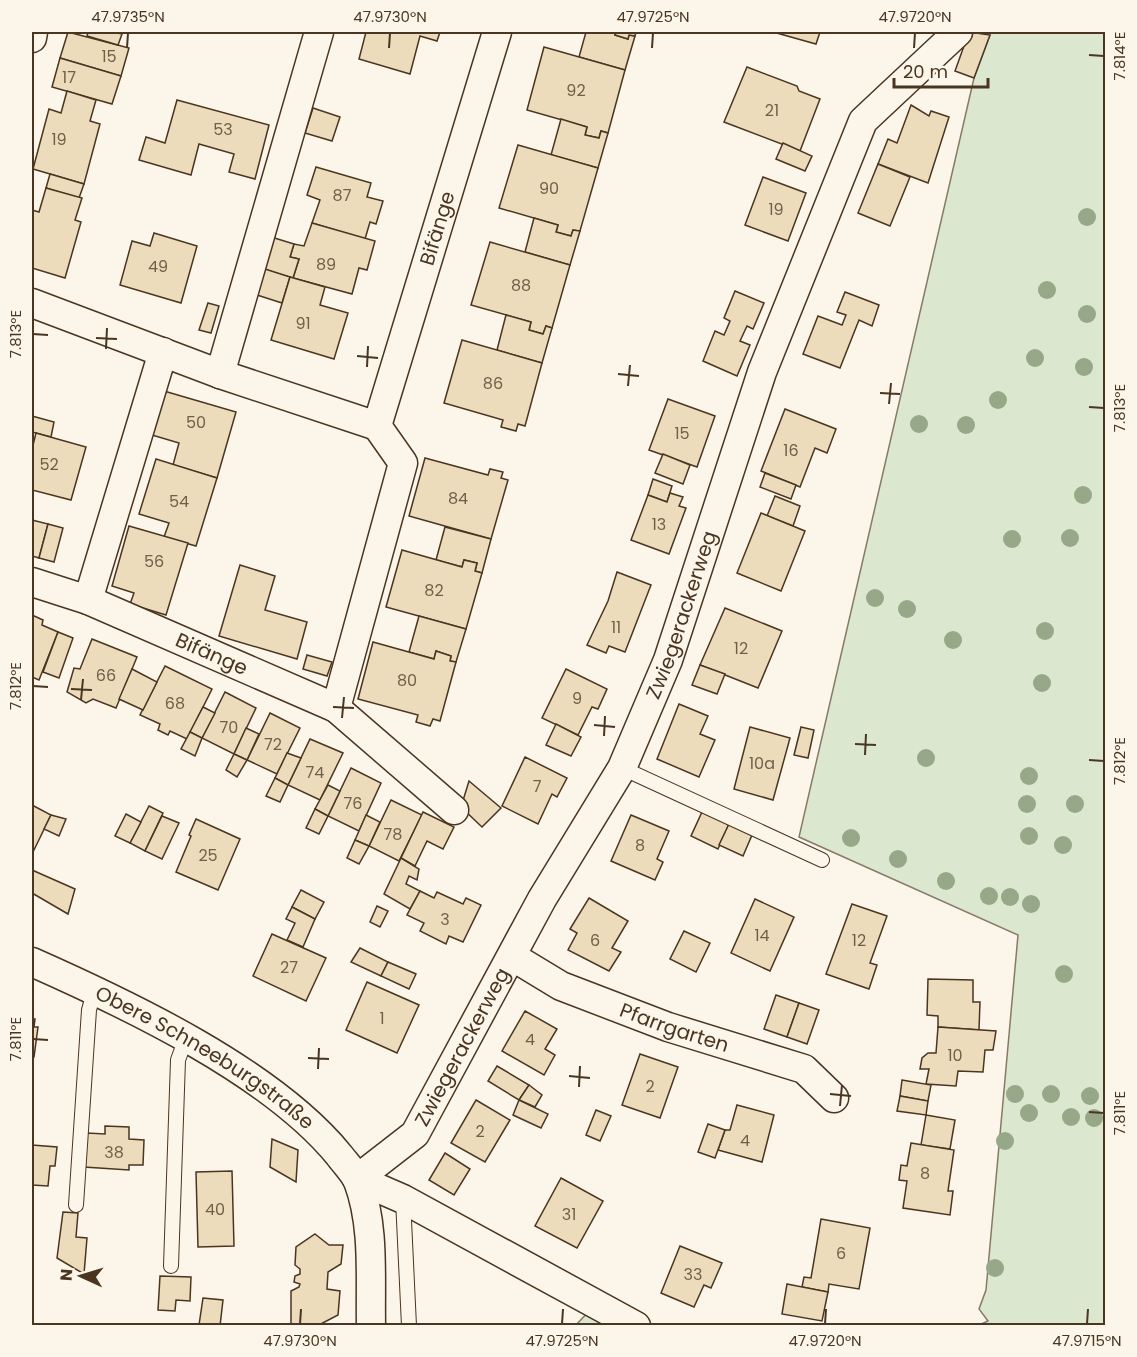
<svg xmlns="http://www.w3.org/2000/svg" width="1137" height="1357" font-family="Poppins,sans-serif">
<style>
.green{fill:#dce7d0;stroke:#887966;stroke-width:1.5}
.building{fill:#ecdcbc;stroke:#4a3520;stroke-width:1.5}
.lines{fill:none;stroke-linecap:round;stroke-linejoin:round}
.lane-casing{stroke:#4a3520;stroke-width:16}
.street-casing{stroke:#4a3520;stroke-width:31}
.lane{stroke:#fbf6e9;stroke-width:14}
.street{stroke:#fbf6e9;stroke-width:28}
.tree{fill:#96a887}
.ticks{fill:none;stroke:#4a3520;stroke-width:2}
.labels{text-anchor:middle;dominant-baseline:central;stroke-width:4.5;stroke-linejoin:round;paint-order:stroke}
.number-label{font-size:16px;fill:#725f47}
.street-label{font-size:20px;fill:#4a3520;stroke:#fbf6e9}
.neatline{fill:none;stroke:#4a3520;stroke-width:2}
.ticks-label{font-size:15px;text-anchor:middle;fill:#4a3520}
</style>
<rect width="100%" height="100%" fill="#fbf6e9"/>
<g class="green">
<path d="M991 32H1105V1325H979L988 1321 979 1309 986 1290 1018 935 799 837 974 78Z"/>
<path d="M593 1307 623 1326H575Z"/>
</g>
<g class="building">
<path d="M68 32 129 48 121 76 60 58Z"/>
<path d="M88 32H113L122 34 118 45 87 36Z"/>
<path d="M366 32H440L437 41 420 36 410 74 359 59Z"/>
<path d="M586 32H616L615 35 628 39 629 35 635 36 625 70 579 57Z"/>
<path d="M616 32H636L635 36 629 35 628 39 615 35Z"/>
<path d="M773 32H820L816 44Z"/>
<path d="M969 32 990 35 974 78 955 71Z"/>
<path d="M544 47 625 70 608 133 601 131 599 138 585 135 587 127 527 110Z"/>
<path d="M60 58 121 76 112 104 52 87Z"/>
<path d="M747 67 797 86 799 91 820 99 800 151 724 122Z"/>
<path d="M67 91 96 100 90 121 100 124 84 184 33 169 49 109 61 113Z"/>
<path d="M177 100 269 125 255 179 229 172 234 154 199 144 191 175 139 160 146 137 165 143Z"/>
<path d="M911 105 929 116 931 111 949 117 928 183 878 164 888 139 897 143Z"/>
<path d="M313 108 340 117 332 141 305 133Z"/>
<path d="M561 119 587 127 585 135 599 138 601 131 608 133 598 168 551 155Z"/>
<path d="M783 143 812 156 805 171 776 159Z"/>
<path d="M518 145 598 168 580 231 573 230 571 236 556 232 558 225 499 208Z"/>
<path d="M878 164 910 177 890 226 858 213Z"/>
<path d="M316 167 371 183 367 197 383 201 376 224 370 222 365 239 312 223 320 200 307 195Z"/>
<path d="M50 174 84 184 79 198 46 188Z"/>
<path d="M763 177 806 193 788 241 745 225Z"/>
<path d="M46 188 82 198 75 220 81 222 65 278 32 268V210L39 212Z"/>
<path d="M534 218 558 225 556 232 571 236 573 230 580 231 570 265 525 252Z"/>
<path d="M312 223 375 241 367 270 359 268 352 294 293 278 299 259 290 257 294 244 304 246Z"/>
<path d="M154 233 197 246 181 303 120 285 132 241 150 246Z"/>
<path d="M268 236 294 244 290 257 299 259 293 278 259 268Z"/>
<path d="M490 242 570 265 552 328 546 326 543 334 529 330 531 322 471 305Z"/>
<path d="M265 269 290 277 282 303 257 295Z"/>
<path d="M290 277 325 287 320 305 348 313 334 359 271 340Z"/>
<path d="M735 291 764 303 753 329 747 326 740 341 750 345 737 376 703 361 715 331 724 335 730 321 724 318Z"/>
<path d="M845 292 879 305 872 326 859 320 840 368 803 354 818 316 842 325 846 315 837 312Z"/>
<path d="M208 303 219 306 211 333 199 330Z"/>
<path d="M506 315 531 322 529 330 543 334 546 326 552 328 542 363 497 350Z"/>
<path d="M462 340 542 363 525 426 518 424 516 431 501 427 503 420 444 403Z"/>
<path d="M164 391 236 412 217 478 173 465 179 443 152 435Z"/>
<path d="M668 399 715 416 697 467 649 450Z"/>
<path d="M785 409 836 429 827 453 815 448 800 487 761 471Z"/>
<path d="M32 416 54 422 51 437 32 432Z"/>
<path d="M36 433 86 447 71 500 32 490V449Z"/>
<path d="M663 454 690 465 683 484 655 473Z"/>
<path d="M425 458 488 475 490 469 503 472 501 478 508 480 491 539 409 516Z"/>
<path d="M156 459 217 478 196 546 164 537 169 523 139 514Z"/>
<path d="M765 473 796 485 791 499 760 487Z"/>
<path d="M653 479 672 486 667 502 648 495Z"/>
<path d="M670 493 683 497 679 506 686 508 669 554 631 540 648 495 667 502Z"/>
<path d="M775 496 800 506 793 526 767 516Z"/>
<path d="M761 513 805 531 781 591 737 573Z"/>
<path d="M32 520 48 524 39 558 32 556Z"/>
<path d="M48 524 63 528 54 562 39 558Z"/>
<path d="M129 526 188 543 166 615 130 604 134 593 112 586Z"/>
<path d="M445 527 491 539 482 573 475 571 477 563 464 560 462 567 436 560Z"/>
<path d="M402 550 462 567 464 560 477 563 475 571 482 573 466 629 386 607Z"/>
<path d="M240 565 275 576 265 610 307 622 297 659 219 636Z"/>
<path d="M617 572 651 585 625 652 609 646 606 653 587 645 608 601Z"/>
<path d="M725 608 782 631 758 688 700 665Z"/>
<path d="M32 615 43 620 42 625 58 632 39 680 32 677Z"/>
<path d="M419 616 466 629 456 662 450 661 451 656 436 651 434 659 409 652Z"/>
<path d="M58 632 73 638 59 678 43 672Z"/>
<path d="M92 639 137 657 116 708 93 699 86 703 67 692 74 668 80 669Z"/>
<path d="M373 642 434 659 436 651 451 656 450 661 456 662 440 721 433 719 430 726 416 722 418 715 358 699Z"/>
<path d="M307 655 332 662 327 676 303 669Z"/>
<path d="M700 665 725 674 717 694 692 685Z"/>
<path d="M165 666 212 689 187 739 170 731 168 735 158 730 160 724 140 715Z"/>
<path d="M132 669 157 682 143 710 119 699Z"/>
<path d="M566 669 607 689 598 709 592 707 578 735 542 718Z"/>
<path d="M225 692 256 708 234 754 202 738Z"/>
<path d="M679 704 708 716 700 734 715 740 699 777 657 759Z"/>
<path d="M203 707 215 713 202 738 190 732Z"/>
<path d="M270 713 300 728 277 774 247 760Z"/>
<path d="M556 724 581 737 571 756 546 745Z"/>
<path d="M750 727 790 738 773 800 734 789Z"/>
<path d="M801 727 814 730 808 758 794 755Z"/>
<path d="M246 728 259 734 247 760 234 754Z"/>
<path d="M190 732 202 738 195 756 181 749Z"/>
<path d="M310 739 343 753 320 800 288 785Z"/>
<path d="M287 753 301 758 288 785 275 778Z"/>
<path d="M234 754 247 760 237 777 226 770Z"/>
<path d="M525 757 567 778 557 797 552 794 538 824 502 806Z"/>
<path d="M351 768 381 783 359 831 328 816Z"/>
<path d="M275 778 288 785 280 802 266 796Z"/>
<path d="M469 781 501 808 482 827 461 807Z"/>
<path d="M328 785 340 791 328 816 315 809Z"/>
<path d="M391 800 422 815 399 861 369 846Z"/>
<path d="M32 805 51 815 32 854Z"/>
<path d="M149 806 163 813 145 851 130 843Z"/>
<path d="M315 809 328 816 319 834 306 828Z"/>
<path d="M423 812 454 827 443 849 427 841 415 866 401 858Z"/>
<path d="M702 812 729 824 718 849 691 836Z"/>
<path d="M126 814 141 822 130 843 115 836Z"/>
<path d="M51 815 66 819 59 836 44 829Z"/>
<path d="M366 815 380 822 369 846 355 840Z"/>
<path d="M631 815 669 831 657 859 663 862 655 880 611 861Z"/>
<path d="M162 816 179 823 162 859 145 851Z"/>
<path d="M196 819 240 839 218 890 176 872 191 836 189 835Z"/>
<path d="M729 824 752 835 743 856 719 845Z"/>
<path d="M355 840 369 846 359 864 347 858Z"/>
<path d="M401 858 419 869 417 880 409 876 406 884 420 891 410 909 384 894Z"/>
<path d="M32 870 75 889 68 914 32 893Z"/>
<path d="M301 890 324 902 315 919 292 907Z"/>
<path d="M420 891 434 898 437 892 463 904 466 898 481 905 463 942 449 936 446 944 420 931 424 923 407 915Z"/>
<path d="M589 898 628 921 612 948 621 952 609 971 568 950 577 933 570 929Z"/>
<path d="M755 899 794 917 770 971 731 953Z"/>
<path d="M852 904 887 916 870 963 877 965 869 989 826 974Z"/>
<path d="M377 906 388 911 380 927 370 922Z"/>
<path d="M292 907 315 919 303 947 287 940 295 923 286 919Z"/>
<path d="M684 931 710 943 696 972 670 959Z"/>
<path d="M272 934 326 958 306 1001 253 976Z"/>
<path d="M360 948 388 962 381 976 351 962Z"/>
<path d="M388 962 416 974 409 989 381 976Z"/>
<path d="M928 979 973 980V1002H980L979 1030 938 1027V1016L927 1015Z"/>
<path d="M367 982 419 1005 397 1053 346 1030Z"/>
<path d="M776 995 799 1003 787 1037 764 1029Z"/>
<path d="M799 1003 819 1010 807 1044 787 1037Z"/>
<path d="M525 1011 557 1029 545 1049 555 1055 544 1075 502 1051Z"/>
<path d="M32 1019H35L34 1027H38L34 1057H32Z"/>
<path d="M938 1027 996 1031 993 1050H985L983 1072 958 1071 956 1086 926 1084 929 1069H920L922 1058 928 1053H936Z"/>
<path d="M640 1054 678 1067 660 1118 622 1105Z"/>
<path d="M497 1066 529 1085 519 1100 488 1081Z"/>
<path d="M902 1080 931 1085 928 1101 900 1096Z"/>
<path d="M529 1085 542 1095 535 1107 519 1100Z"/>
<path d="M900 1096 928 1101 926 1115 897 1111Z"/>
<path d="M476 1100 510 1120 485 1162 451 1143Z"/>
<path d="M519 1100 548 1114 541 1128 513 1115Z"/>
<path d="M737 1105 774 1115 762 1162 718 1150 725 1130H730Z"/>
<path d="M596 1110 611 1116 600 1141 586 1135Z"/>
<path d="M926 1115 955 1120 950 1149 921 1145Z"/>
<path d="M708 1124 725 1130 715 1158 698 1152Z"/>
<path d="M105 1126 129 1127V1139L144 1140 143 1165H129V1170L84 1167 87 1133 105 1134Z"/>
<path d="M272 1139 298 1150 296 1182 270 1167Z"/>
<path d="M911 1143 954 1150 948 1191H953L950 1215 903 1208 907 1181 899 1180 901 1165 907 1166Z"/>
<path d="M32 1145 57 1147 55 1166H50L48 1186 32 1185Z"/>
<path d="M445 1153 470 1169 454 1195 429 1180Z"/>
<path d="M232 1171 234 1246 198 1247 196 1172Z"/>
<path d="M561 1178 603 1201 577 1248 535 1226Z"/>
<path d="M63 1212 78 1213 76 1237 87 1238 84 1274 57 1258Z"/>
<path d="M821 1219 870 1228 859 1289 829 1284 828 1292 802 1287 804 1277 811 1278Z"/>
<path d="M315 1234 329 1245H343L341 1264 328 1272 327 1289 340 1291 338 1315 317 1326H291V1291L299 1287 300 1284 294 1282 295 1276 300 1274V1269L295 1265 296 1247Z"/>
<path d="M680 1246 722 1263 711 1288 704 1285 694 1307 661 1293Z"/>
<path d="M160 1276 191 1277 190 1301 176 1300 175 1311 158 1310Z"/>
<path d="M787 1284 828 1292 822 1321 782 1314Z"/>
<path d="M203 1298 223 1300 220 1326 199 1325Z"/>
</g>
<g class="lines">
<defs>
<g id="lane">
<path d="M622 768 822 860"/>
<path d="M403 1199 409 1326"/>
<path d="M76 1205 89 1010 94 992"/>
<path d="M171 1266 178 1060 186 1038"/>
</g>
<g id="street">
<path d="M32 38 33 32"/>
<path id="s1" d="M32 303 220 374 377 426 497 32"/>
<path d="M220 374 319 32"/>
<path d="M32 582 88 600 163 352"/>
<path id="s2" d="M88 600 336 708 454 810"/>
<path d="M336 708 403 463 377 426"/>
<path id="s3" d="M513 957 561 986 668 1027 804 1069 834 1098"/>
<path id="s4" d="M32 962C129 1005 271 1072 339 1155 345 1163 354 1172 358 1181 375 1226 370 1278 371 1326"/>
<path id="s5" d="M636 1326 403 1199 357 1179 415 1134 542 899 622 768 668 660 762 372 863 121 958 32"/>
</g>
</defs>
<use href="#lane" class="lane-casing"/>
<use href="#street" class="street-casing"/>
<use href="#lane" class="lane"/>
<use href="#street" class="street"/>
</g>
<g class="tree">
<circle cx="1087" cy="217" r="9"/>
<circle cx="1047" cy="290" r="9"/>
<circle cx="1087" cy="314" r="9"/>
<circle cx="1035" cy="358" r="9"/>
<circle cx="1084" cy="367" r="9"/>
<circle cx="998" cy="400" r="9"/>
<circle cx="919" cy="424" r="9"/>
<circle cx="966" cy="425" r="9"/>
<circle cx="1083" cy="495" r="9"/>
<circle cx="1070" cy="538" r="9"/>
<circle cx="1012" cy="539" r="9"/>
<circle cx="875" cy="598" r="9"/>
<circle cx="907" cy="609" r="9"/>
<circle cx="1045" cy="631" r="9"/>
<circle cx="953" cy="640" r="9"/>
<circle cx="1042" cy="683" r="9"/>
<circle cx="926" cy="758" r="9"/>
<circle cx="1029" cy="776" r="9"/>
<circle cx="1027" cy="804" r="9"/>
<circle cx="1075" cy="804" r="9"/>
<circle cx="1029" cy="836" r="9"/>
<circle cx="851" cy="838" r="9"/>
<circle cx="1063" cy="845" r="9"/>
<circle cx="898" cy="859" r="9"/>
<circle cx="946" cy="881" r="9"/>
<circle cx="989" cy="896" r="9"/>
<circle cx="1010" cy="897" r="9"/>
<circle cx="1031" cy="904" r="9"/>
<circle cx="1064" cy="974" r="9"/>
<circle cx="1015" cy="1094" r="9"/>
<circle cx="1051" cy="1094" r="9"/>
<circle cx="1090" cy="1096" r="9"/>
<circle cx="1029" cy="1113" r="9"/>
<circle cx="1071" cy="1117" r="9"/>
<circle cx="1094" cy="1118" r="9"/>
<circle cx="1005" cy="1141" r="9"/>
<circle cx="995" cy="1268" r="9"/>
</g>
<path class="ticks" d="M127 48 128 33M389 48 390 33M652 48 653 33M914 48 915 33M1089 55 1104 56M33 334 48 335M96 338 117 339M106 349 107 328M357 356 378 358M367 367 368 346M618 374 639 376M628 386 630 365M880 393 900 394M889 404 891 383M1089 407 1104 408M33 686 48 687M71 689 92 690M81 700 83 679M333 707 354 708M342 718 344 697M594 725 615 727M604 736 605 716M855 744 876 745M865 755 866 734M1089 760 1104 761M33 1039 48 1040M308 1058 329 1059M318 1069 319 1048M569 1076 590 1078M579 1087 580 1066M830 1094 851 1096M840 1106 842 1085M1089 1112 1104 1113M300 1324 301 1309M562 1324 563 1309M825 1324 826 1309M1087 1324 1088 1309"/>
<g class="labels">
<g class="number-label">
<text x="109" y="56">15</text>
<text x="69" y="77">17</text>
<text x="576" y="90">92</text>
<text x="772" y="110">21</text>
<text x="223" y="129">53</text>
<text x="59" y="139">19</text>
<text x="549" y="188">90</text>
<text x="342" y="195">87</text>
<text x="776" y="209">19</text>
<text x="326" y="264">89</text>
<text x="158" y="266">49</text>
<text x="521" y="285">88</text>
<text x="303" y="323">91</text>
<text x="493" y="383">86</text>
<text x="196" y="422">50</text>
<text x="682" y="433">15</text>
<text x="791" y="450">16</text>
<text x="49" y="464">52</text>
<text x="458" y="498">84</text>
<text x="179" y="501">54</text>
<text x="659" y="524">13</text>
<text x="154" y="561">56</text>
<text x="434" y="590">82</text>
<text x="616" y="627">11</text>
<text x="741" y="648">12</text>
<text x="106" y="675">66</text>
<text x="407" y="680">80</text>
<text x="577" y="698">9</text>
<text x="175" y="703">68</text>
<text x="229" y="727">70</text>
<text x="273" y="744">72</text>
<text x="762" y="763">10a</text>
<text x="315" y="772">74</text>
<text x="537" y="786">7</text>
<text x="353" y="803">76</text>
<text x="393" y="834">78</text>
<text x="640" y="845">8</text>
<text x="208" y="855">25</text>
<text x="445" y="919">3</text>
<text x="762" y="935">14</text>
<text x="595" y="940">6</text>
<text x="859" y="940">12</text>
<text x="289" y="967">27</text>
<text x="382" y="1018">1</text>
<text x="530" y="1039">4</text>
<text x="955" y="1055">10</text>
<text x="650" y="1086">2</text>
<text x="480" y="1131">2</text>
<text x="745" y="1140">4</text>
<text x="114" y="1152">38</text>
<text x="925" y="1173">8</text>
<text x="215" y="1209">40</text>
<text x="569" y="1214">31</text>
<text x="841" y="1253">6</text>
<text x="693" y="1274">33</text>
</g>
<g class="street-label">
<text stroke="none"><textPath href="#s1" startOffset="573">Bifänge</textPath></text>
<text stroke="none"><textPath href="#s5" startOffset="974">Zwiegerackerweg</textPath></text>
<text stroke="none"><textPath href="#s2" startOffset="135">Bifänge</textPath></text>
<text stroke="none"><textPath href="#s3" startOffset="177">Pfarrgarten</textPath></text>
<text stroke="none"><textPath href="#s5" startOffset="488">Zwiegerackerweg</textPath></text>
<text stroke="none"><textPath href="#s4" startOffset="198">Obere Schneeburgstraße</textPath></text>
</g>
</g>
<rect width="1137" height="1357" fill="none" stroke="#fbf6e9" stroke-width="66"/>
<g transform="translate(81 1276) rotate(274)" stroke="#fbf6e9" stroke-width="4.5" paint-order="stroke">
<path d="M0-4.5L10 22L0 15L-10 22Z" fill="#4a3520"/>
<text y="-9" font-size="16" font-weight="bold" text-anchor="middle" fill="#4a3520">N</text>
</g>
<path d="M894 78v9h94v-9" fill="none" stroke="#4a3520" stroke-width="3"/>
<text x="903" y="78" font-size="18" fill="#4a3520" stroke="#fbf6e9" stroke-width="4.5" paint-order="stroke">20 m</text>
<rect x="33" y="33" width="1071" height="1291" class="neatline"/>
<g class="ticks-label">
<text x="128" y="22">47.9735°N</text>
<text x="390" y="22">47.9730°N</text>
<text x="653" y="22">47.9725°N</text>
<text x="915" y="22">47.9720°N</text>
<text transform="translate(1120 56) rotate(-90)" y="5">7.814°E</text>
<text transform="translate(16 334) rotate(-90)" y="5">7.813°E</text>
<text transform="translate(1120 408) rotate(-90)" y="5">7.813°E</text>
<text transform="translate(16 686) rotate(-90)" y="5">7.812°E</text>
<text transform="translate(1120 761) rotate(-90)" y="5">7.812°E</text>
<text transform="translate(16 1039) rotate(-90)" y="5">7.811°E</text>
<text transform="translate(1120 1113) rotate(-90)" y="5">7.811°E</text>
<text x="300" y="1346">47.9730°N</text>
<text x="562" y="1346">47.9725°N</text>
<text x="825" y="1346">47.9720°N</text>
<text x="1087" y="1346">47.9715°N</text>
</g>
</svg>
